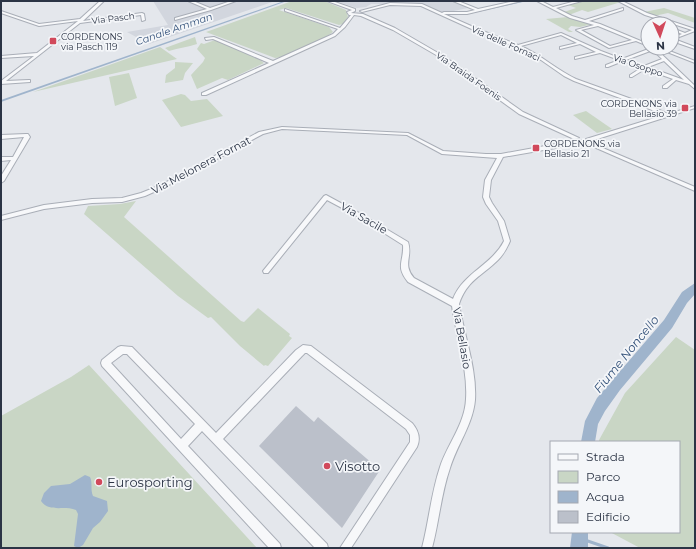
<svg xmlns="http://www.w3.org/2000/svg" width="696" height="549" font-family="Montserrat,sans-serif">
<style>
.built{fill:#d2d6de}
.green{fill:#c9d6c5}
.water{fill:#9fb4cc}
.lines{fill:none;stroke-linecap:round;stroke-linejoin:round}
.stream-far1{stroke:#9fb4cc;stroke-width:1}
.stream{stroke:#9fb4cc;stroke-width:3}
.canal{fill:#9fb4cc;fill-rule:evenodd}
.river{fill:#9fb4cc;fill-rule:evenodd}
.building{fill:#bbc0ca}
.minor-casing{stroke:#a9aeb7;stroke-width:2}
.minor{fill:#f7f8fa;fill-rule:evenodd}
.poi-dot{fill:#d1495b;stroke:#f4f6f9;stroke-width:1.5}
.labels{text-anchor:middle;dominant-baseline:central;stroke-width:3.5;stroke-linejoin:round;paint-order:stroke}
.far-street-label{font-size:9px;fill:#2b3445;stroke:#f4f6f9}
.far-poi-label{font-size:9px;fill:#2b3445;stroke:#f4f6f9;text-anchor:start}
.far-water-label{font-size:10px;font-style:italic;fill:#34527a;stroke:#f4f6f9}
.street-label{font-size:11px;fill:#2b3445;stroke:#f4f6f9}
.water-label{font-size:12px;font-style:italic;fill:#34527a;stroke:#f4f6f9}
.near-poi-label{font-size:13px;fill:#2b3445;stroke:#f4f6f9;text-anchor:start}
</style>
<rect width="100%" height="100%" fill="#e4e7ec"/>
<g class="built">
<path d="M153 1H275L149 44 127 32 168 25Z"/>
<path d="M335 1H453L468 8 444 13 422 4H371L366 7 357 8Z"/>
</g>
<g class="green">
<path d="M292 1H324L346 10 348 17 343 24 339 25 286 8 279 10 329 27 333 32 323 39 282 57 275 58 206 32Z"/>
<path d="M585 1H619L621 2 588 12 582 10 569 15 564 12 576 8 568 5Z"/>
<path d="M664 8 695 18V23L668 13 654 16 644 12Z"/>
<path d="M568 17 593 24 580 27 571 26 568 29 573 32H569L546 19Z"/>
<path d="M195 37 197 44C188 47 179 48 169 51L165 48Z"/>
<path d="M215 40 259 59 264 63 228 80 222 78 197 89 191 75 203 62 205 58 197 49 201 43 204 44Z"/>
<path d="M160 47 177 59 33 92Z"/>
<path d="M175 62 193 63 185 73 183 80 165 83 166 75 175 68Z"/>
<path d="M129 73 137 98 115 106 109 77Z"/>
<path d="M181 94 185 95 191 101 207 99 223 116 181 127 162 100Z"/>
<path d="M586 111 612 129 597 133 573 115Z"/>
<path d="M136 201 124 217 241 321 244 322 258 308 290 334 289 336 292 338 268 366 265 365 264 366 240 346 211 317 208 318 178 296 84 214 88 206 120 204Z"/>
<path d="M676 337 695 350V548H640L610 532H679V442H599V440L625 393Z"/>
<path d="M89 365 257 548H1V416L71 377Z"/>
</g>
<path class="water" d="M85 475 90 477C93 483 90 489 93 496L107 501 108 511 100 522 93 528 83 545 78 548 74 546 78 514 76 510C63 505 50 513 41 501L44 493 51 486 70 484Z"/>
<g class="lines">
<path class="stream-far1" d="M450 14 471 13 525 1"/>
<path class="stream" d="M579 538 608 548"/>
<path class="canal" d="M284 1H287L1 102V100Z"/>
<g class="river">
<path d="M695 283V294L687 303 672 328 620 390 605 411 598 424 595 442H581L585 421 597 398 664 320 682 292Z"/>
<path d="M572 532H588V548H570Z"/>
</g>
</g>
<path class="building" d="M296 406 314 422 318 417 380 470 342 528 259 446Z"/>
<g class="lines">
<defs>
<g id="minor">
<path d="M100 1H104L83 21 142 13 144 14 145 20 142 21 141 15 80 23 6 81 29 80H30V82L1 84V81L34 56 1 58V56L37 53 78 21 39 26 1 13V11L39 24 80 19Z"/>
<path d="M188 1H193L210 8 231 1H236L211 10 175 20V18L207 9Z"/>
<path d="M327 1H332L355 9V11L351 13 363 14 395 28 445 57 523 112 579 138 574 139 519 114 443 59 393 30 361 16 354 15 345 27 335 36 206 95H202V93L269 63 213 39 206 40 205 38 214 37 273 61 333 34 338 29 285 11V9L340 28 351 15H349L347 12 352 10Z"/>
<path d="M453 1H458L478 9 515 1H521L467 14H444L478 29 518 45 561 33 601 51 622 59 651 48H655L695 86V89L689 84 676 80 667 88H663V86L673 79 645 69 632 77H630V75L641 68 623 61 608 67H606V65L619 60 600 53 575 59V57L596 52 580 44 560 49V47L577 43 561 35 521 46C541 55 557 70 576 79L651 106 668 114 695 106V108L591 141V143L695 187V191L587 144H578L503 157 491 180 489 197 492 203 504 221 510 241C507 248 504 254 498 260 482 276 467 280 459 304 464 335 477 369 475 400 473 424 457 445 450 468 441 494 439 522 432 548H422C429 521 431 494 440 467 447 445 465 424 466 399 468 368 456 336 452 306L408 282C395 266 404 262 403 245L357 216 327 200 268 273H264L263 271 324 196 326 195 361 214 408 242C413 257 402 264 414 278L453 299C463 273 492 265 504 241L498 221 486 204 483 197 485 180 497 158 442 154 407 135 282 129 263 134 165 187 145 196 122 202 92 203 44 209 1 220V216L44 205 92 199 122 198 141 193 161 185 259 132 282 127 408 133 443 151 486 154H501L578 140 586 141V139L664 115 647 108 574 81 564 76 541 60 521 49 476 31 421 6 390 5 362 12 360 11 390 3 422 4 442 13 444 12H467L475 10ZM653 50 662 59 644 66 626 60ZM664 61 684 80 648 67Z"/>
<path d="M537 1H541L553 7 576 1H582L556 8 572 16 585 20 623 8V10L589 21 600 24 648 44V46L636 41 609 48 576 30 594 25 570 18ZM598 26 632 40 610 46 581 30Z"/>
<path d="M618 1H622L647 13 695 29V31L674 39 695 47V49L672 41V38L682 34 672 30V28L685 33 692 30 645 15Z"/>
<path d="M657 48H662L695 61V63Z"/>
<path d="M26 134H28L30 137 4 181 1 183V176L11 160 1 161V157H13L24 137 1 139V135Z"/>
<path d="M303 345 311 346 412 423C418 430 421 438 417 447L351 548H340L410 442V435L406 429 307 353H305L302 356 223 439 327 544 328 548H315L202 431 188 446 280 544 281 548H269L102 366 101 363 102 360 118 347 121 346 132 347 216 433 296 350ZM123 354H127L195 424 181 439 111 363Z"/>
</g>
</defs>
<use href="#minor" class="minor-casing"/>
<use href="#minor" class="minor"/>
</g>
<g class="poi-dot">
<rect x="49" y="37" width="8" height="8" rx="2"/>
<rect x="681" y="104" width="8" height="8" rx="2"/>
<rect x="532" y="144" width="8" height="8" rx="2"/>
<circle cx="327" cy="466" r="4"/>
<circle cx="99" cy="482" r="4"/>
</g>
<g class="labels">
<g class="far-street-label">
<text transform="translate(113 18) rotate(-7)">Via Pasch</text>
<text transform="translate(506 43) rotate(24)">Via delle Fornaci</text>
<text transform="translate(638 65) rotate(19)">Via Osoppo</text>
<text transform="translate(469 76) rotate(35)">Via Braida Foenis</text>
</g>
<g class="far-poi-label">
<text x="61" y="36">CORDENONS<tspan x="61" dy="10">via Pasch 119</tspan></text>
<text x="677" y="103" text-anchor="end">CORDENONS via<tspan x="677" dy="10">Bellasio 39</tspan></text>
<text x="544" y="143">CORDENONS via<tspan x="544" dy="10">Bellasio 21</tspan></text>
</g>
<g class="far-water-label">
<text transform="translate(174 29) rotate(-19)">Canale Amman</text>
</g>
<g class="street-label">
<text transform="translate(201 165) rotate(-28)">Via Melonera Fornat</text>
<text transform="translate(364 218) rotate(30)">Via Sacile</text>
<text transform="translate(462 338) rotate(80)">Via Bellasio</text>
</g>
<g class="water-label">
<text transform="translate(626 354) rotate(-51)">Fiume Noncello</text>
</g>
<g class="near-poi-label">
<text x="335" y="466">Visotto</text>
<text x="107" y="482">Eurosporting</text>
</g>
</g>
<rect width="696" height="549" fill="none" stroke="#2b3445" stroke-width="4"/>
<rect x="550" y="441" width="130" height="92" fill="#f4f6f9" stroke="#a4a8b1"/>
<rect x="558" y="454" width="20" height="6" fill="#f7f8fa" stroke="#a4a8b1"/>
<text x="586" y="461" font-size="12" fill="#2b3445">Strada</text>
<rect x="558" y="471" width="20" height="12" fill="#c9d6c5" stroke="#a4a8b1"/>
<text x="586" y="481" font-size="12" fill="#2b3445">Parco</text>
<rect x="558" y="491" width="20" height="12" fill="#9fb4cc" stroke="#a4a8b1"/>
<text x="586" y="501" font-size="12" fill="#2b3445">Acqua</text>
<rect x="558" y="511" width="20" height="12" fill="#bbc0ca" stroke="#a4a8b1"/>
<text x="586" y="521" font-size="12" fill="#2b3445">Edificio</text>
<g transform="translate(660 36) rotate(177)"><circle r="19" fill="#f4f6f9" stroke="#a4a8b1"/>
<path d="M0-3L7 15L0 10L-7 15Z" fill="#d1495b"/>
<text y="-6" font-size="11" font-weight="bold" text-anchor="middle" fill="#2b3445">N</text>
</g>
</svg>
